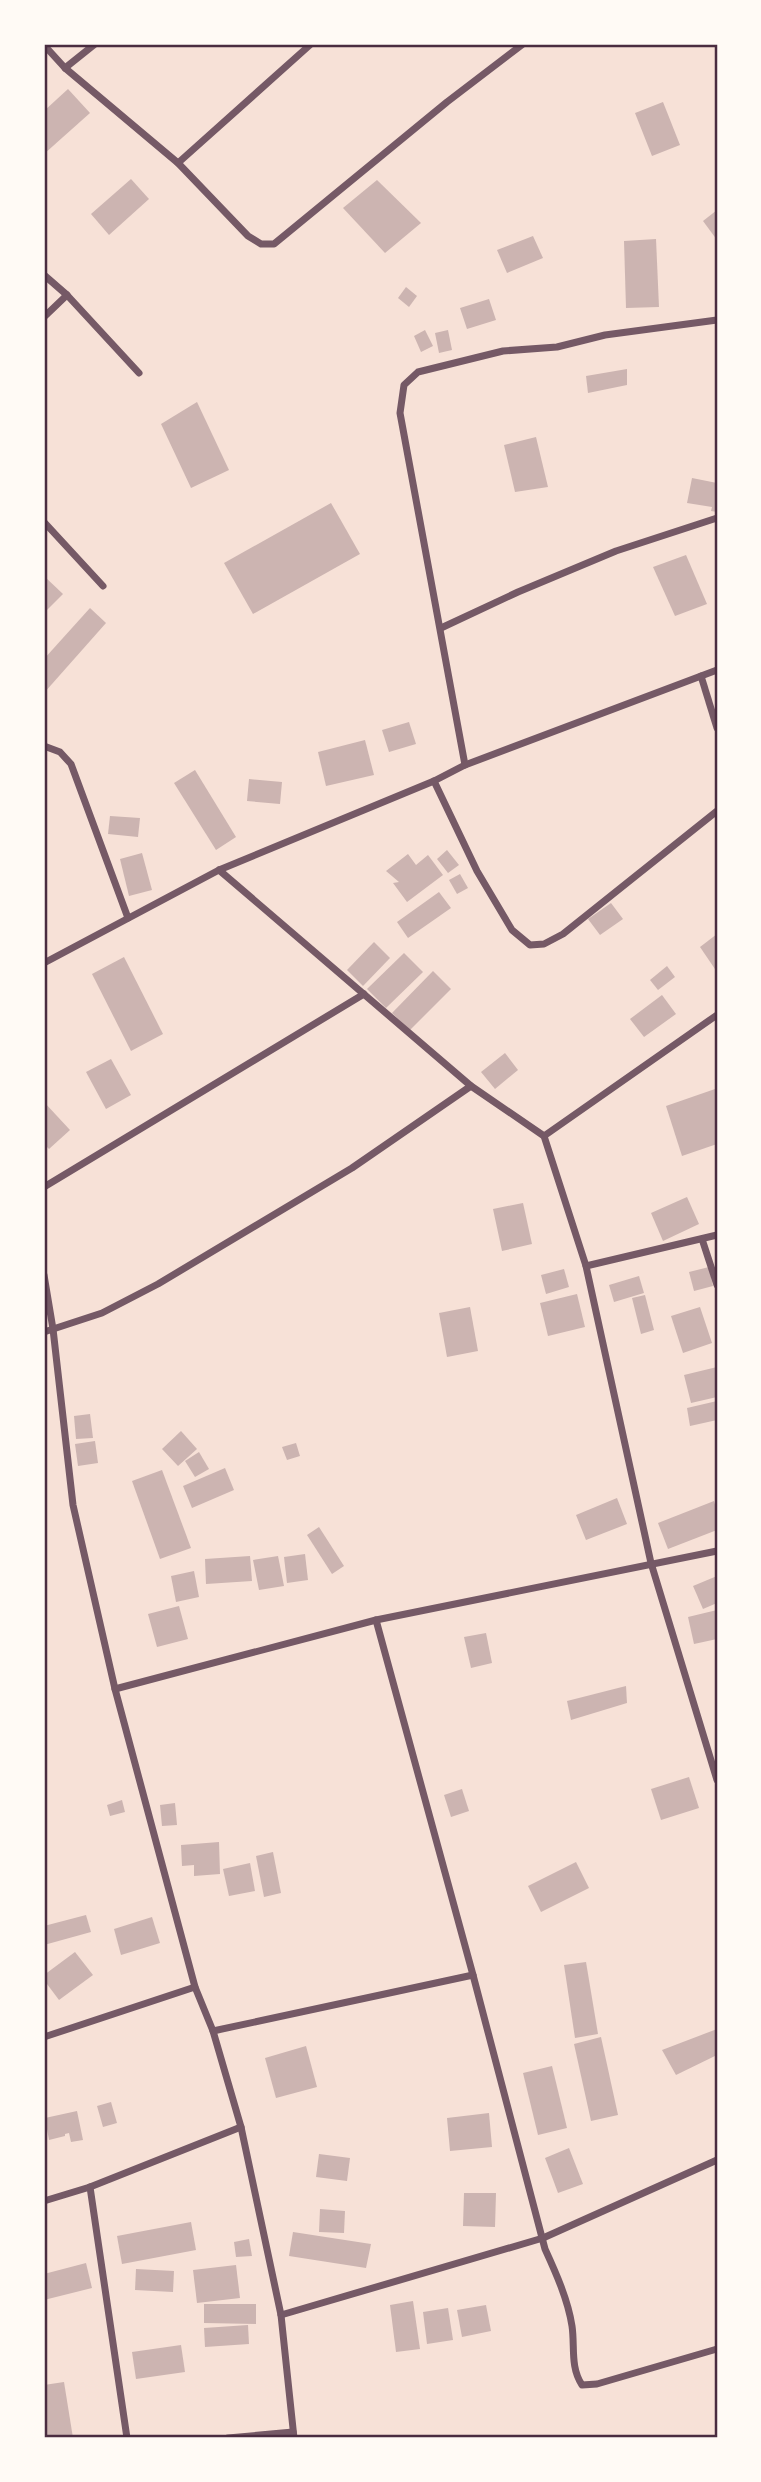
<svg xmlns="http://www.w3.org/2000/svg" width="761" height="2482" font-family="Georgia,serif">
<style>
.building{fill:#ccb4b1}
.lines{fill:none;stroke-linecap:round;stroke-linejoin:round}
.minor{stroke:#755966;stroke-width:7}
.neatline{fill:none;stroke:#4a2c40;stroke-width:2.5}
</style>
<rect width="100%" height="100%" fill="#f7e1d7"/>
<g class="building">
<path d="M68 89 90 113 44 154V111Z"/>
<path d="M663 102 680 145 652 156 635 113Z"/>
<path d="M131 179 149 199 109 235 91 214Z"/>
<path d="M377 180 421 223 385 253 343 208Z"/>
<path d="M717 210V240L703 221Z"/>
<path d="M533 236 543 258 507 273 497 250Z"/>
<path d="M656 239 659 307 626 308 624 241Z"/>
<path d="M406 287 417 296 409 307 398 298Z"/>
<path d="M489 299 496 320 467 329 460 308Z"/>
<path d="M425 330 433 346 421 352 414 336Z"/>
<path d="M448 330 452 350 439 353 435 333Z"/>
<path d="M627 369V385L588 393 586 376Z"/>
<path d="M197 402 229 470 191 488 161 424Z"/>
<path d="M536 437 548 487 515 492 504 445Z"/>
<path d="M692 478 717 483V512L711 511 712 507 687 503Z"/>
<path d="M331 503 360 554 253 614 224 563Z"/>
<path d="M686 555 707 604 675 616 653 567Z"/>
<path d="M44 576 63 594 44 613Z"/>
<path d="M90 608 106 623 44 693V659Z"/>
<path d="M409 722 416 744 389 752 382 730Z"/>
<path d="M365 740 374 775 326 786 318 752Z"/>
<path d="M195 770 236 837 216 850 174 783Z"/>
<path d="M249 779 282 782 280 804 247 801Z"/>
<path d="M110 816 140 818 138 837 108 834Z"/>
<path d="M447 850 459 865 448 873 437 859Z"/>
<path d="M142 853 152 890 129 896 120 859Z"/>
<path d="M408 854 416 865 428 855 443 875 407 902 393 883 399 882 386 871Z"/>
<path d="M460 874 468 888 457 894 449 880Z"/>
<path d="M439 892 451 908 408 938 397 922Z"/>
<path d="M611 903 623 919 600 935 588 919Z"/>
<path d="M717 934V972L700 947Z"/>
<path d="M374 942 390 958 363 986 347 970Z"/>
<path d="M404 953 423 972 386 1008 367 989Z"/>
<path d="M124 957 163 1034 131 1051 92 974Z"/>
<path d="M667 966 675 977 658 990 650 980Z"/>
<path d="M433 971 451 989 410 1030 392 1013Z"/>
<path d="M662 995 676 1014 644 1037 630 1019Z"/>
<path d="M505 1053 518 1070 495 1089 481 1072Z"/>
<path d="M111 1059 131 1095 106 1109 86 1072Z"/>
<path d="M715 1089 717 1144 682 1156 666 1106Z"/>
<path d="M44 1102 70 1130 49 1149 44 1144Z"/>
<path d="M687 1197 699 1224 663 1241 651 1213Z"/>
<path d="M523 1203 532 1244 502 1251 493 1209Z"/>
<path d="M709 1267 713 1286 694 1291 689 1272Z"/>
<path d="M564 1269 569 1287 546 1294 541 1275Z"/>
<path d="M639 1276 644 1293 614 1302 609 1285Z"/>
<path d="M577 1294 585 1327 548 1336 540 1303Z"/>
<path d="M645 1295 654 1330 641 1334 632 1298Z"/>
<path d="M470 1307 478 1351 447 1357 439 1313Z"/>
<path d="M700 1307 712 1343 683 1353 671 1316Z"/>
<path d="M717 1367V1397L691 1403 684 1375Z"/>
<path d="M717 1401V1420L690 1426 687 1408Z"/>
<path d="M90 1414 93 1438 76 1439 74 1416Z"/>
<path d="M181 1431 197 1449 178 1466 162 1449Z"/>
<path d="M95 1441 98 1463 78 1466 75 1444Z"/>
<path d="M296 1443 300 1456 287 1460 282 1447Z"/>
<path d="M199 1452 209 1469 195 1477 185 1461Z"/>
<path d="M225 1468 234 1490 192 1508 183 1486Z"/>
<path d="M162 1470 191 1548 160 1559 132 1481Z"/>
<path d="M617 1498 627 1524 586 1540 576 1515Z"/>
<path d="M714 1501 717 1511V1530L668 1549 658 1523Z"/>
<path d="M319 1527 344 1566 332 1574 307 1535Z"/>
<path d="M305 1554 308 1580 287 1583 284 1557Z"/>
<path d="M250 1556 252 1581 206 1584 205 1559Z"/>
<path d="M278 1556 284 1586 259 1590 253 1560Z"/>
<path d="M194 1571 199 1597 176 1602 171 1576Z"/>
<path d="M717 1576V1603L703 1609 693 1586Z"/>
<path d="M179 1606 188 1639 157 1647 148 1614Z"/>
<path d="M717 1610V1639L694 1644 688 1617Z"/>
<path d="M486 1633 492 1663 471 1668 464 1637Z"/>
<path d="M626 1686 627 1703 571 1720 567 1701Z"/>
<path d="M689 1777 699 1808 661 1820 651 1789Z"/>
<path d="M462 1789 469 1811 451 1817 444 1795Z"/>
<path d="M122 1800 125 1812 110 1816 107 1805Z"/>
<path d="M175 1803 177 1825 162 1826 160 1805Z"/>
<path d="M219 1842 220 1874 194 1876V1865L182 1866 181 1845Z"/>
<path d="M273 1852 281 1893 264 1897 256 1856Z"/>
<path d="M576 1862 589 1888 541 1912 528 1886Z"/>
<path d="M250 1863 255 1891 229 1896 223 1869Z"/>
<path d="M86 1915 91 1932 44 1945V1926Z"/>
<path d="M152 1917 160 1943 121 1955 114 1929Z"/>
<path d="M75 1952 93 1975 59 2000 44 1980V1975Z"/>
<path d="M586 1962 598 2034 575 2038 564 1965Z"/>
<path d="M717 2029V2055L676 2075 662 2050Z"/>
<path d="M601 2037 618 2115 591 2121 574 2044Z"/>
<path d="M306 2046 317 2087 276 2098 265 2058Z"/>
<path d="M552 2066 567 2128 538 2135 523 2073Z"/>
<path d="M111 2102 117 2123 103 2127 97 2106Z"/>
<path d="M77 2111 83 2140 71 2142 69 2133 65 2134V2136L49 2140 45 2118Z"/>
<path d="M489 2113 492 2147 450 2151 447 2118Z"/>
<path d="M569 2148 583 2184 558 2193 545 2158Z"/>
<path d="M319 2154 350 2158 347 2181 316 2177Z"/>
<path d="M464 2193H496L495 2227 463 2226Z"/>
<path d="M320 2209 345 2211 344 2233 319 2232Z"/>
<path d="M191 2222 196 2250 122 2264 117 2236Z"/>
<path d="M293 2232 371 2244 366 2268 289 2256Z"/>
<path d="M249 2239 252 2256 236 2257 234 2242Z"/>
<path d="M86 2263 92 2288 44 2300V2274Z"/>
<path d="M236 2265 240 2298 197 2303 193 2270Z"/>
<path d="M136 2269 174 2271 173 2292 135 2290Z"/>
<path d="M413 2301 420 2349 396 2352 390 2305Z"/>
<path d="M204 2304H256V2324L204 2323Z"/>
<path d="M486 2305 491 2331 462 2337 457 2310Z"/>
<path d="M448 2308 453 2340 427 2344 423 2312Z"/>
<path d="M248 2325 249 2344 205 2347 204 2328Z"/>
<path d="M181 2345 185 2372 136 2379 132 2352Z"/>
<path d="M64 2382 73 2438H44V2385Z"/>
</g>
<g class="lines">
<g class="minor">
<path d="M44 45 65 68 178 163 248 236 261 244H274L447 102 523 44"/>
<path d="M65 68 95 44"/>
<path d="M178 163 311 44"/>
<path d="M44 275 67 295 139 373"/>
<path d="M44 317 67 295"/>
<path d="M44 522 103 586"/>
<path d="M441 628 518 592 616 551 717 518"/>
<path d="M701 676 717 728"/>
<path d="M44 746 60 752 71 764 128 918"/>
<path d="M465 765 400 413 404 385 418 372 503 351 557 347 605 335 717 320"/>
<path d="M434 781 477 871 512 930 530 945 544 944 563 934 717 811"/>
<path d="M219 870 471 1086 544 1136 586 1266 651 1563 717 1780"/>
<path d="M44 963 219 870 434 781 465 765 717 670"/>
<path d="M544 1136 717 1015"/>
<path d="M44 1187 364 994"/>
<path d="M702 1239 717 1285"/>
<path d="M586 1266 717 1235"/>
<path d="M44 1275 53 1329 73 1505 115 1689 195 1987 213 2031 241 2127 281 2315 294 2438"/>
<path d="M44 1332 102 1313 158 1284 352 1168 471 1086"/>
<path d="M376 1620 473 1975 545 2249C556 2273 568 2300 572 2326 575 2346 570 2367 582 2385L597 2384 717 2349"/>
<path d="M115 1689 376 1620 717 1551"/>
<path d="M213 2031 473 1975"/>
<path d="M44 2037 195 1987"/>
<path d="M90 2187 127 2438"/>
<path d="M44 2201 90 2187 241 2127"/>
<path d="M281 2315 543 2238 717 2160"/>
<path d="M228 2438 293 2432"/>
</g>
</g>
<rect width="761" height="2482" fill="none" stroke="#fffaf5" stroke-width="91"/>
<rect x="46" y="46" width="670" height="2390" class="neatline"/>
</svg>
